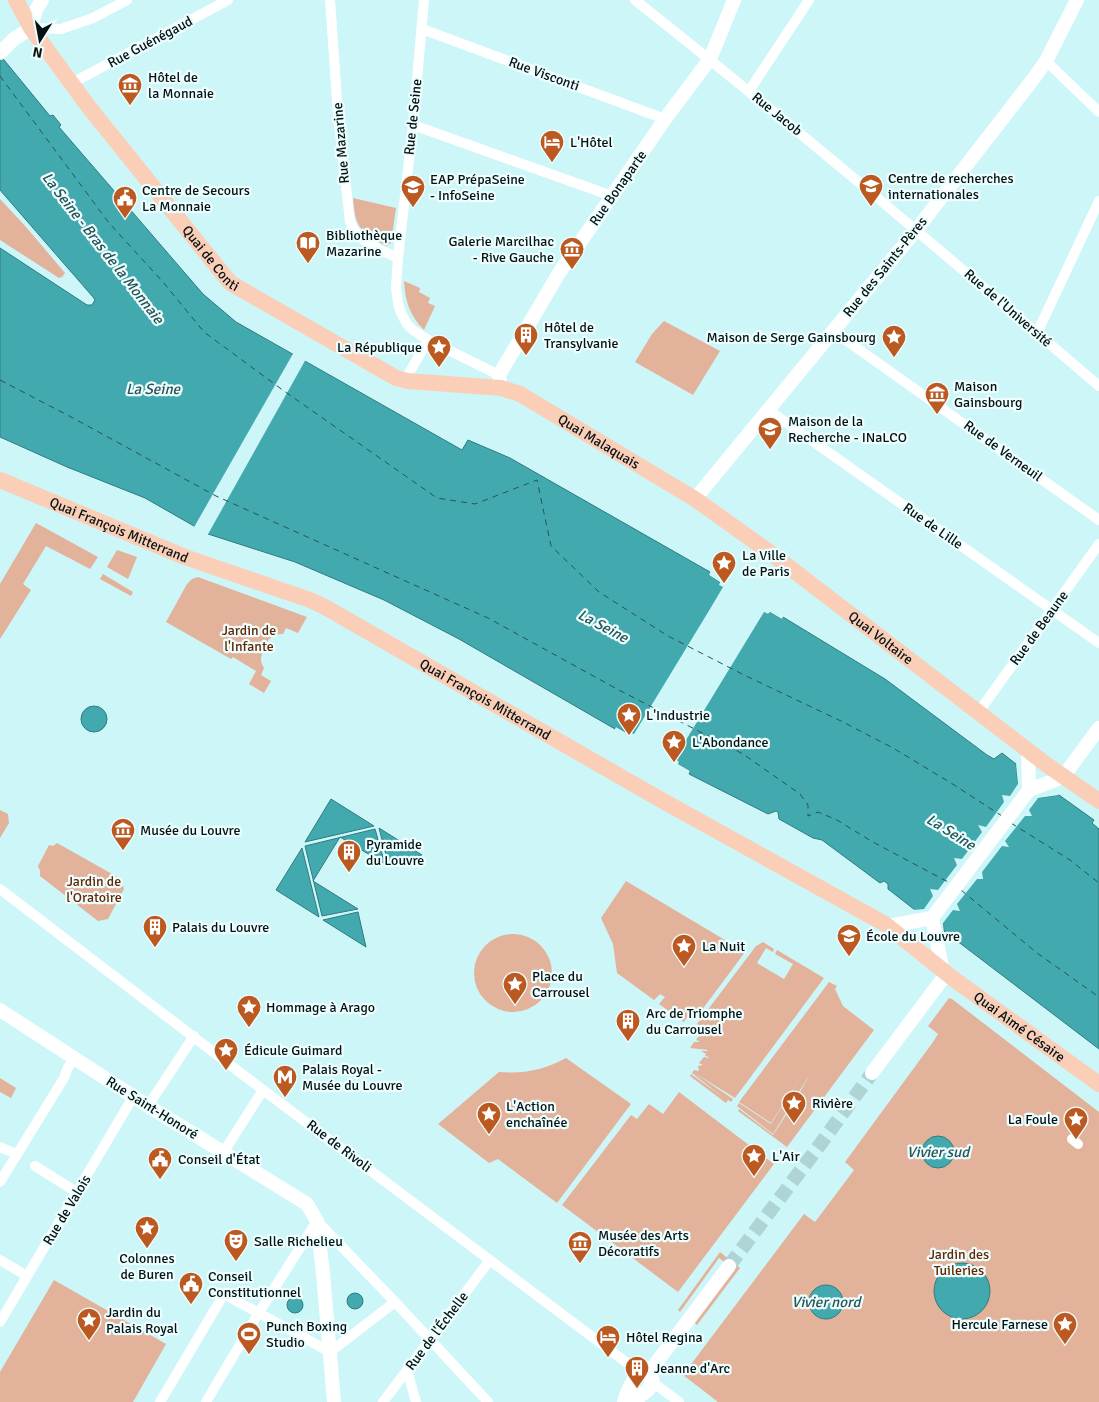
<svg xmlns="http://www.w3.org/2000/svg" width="1099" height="1402" font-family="Signika,sans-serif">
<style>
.green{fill:#e3b29b}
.water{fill:#42a9af;stroke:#2f7c80}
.pier{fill:#cdf6f8}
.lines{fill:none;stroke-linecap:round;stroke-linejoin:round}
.ferry{stroke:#275457;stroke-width:1;stroke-dasharray:6 5;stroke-linecap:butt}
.secondary-tunnel{stroke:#afd4d6;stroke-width:14;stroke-dasharray:14 7;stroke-linecap:butt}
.street{stroke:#fff;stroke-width:10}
.secondary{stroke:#fff;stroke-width:14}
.primary{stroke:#fbceb8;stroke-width:16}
.labels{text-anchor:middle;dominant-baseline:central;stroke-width:4.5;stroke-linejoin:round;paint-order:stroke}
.street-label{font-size:14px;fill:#041213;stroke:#eefefe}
.poi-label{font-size:14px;fill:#041213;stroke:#eefefe;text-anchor:start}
.park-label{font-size:14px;fill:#632600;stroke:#eefefe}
.water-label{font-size:15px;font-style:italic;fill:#275457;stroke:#eefefe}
</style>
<rect width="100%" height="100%" fill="#cdf6f8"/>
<g class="green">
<path d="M353 198 396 208 391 243 386 246C361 231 355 229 353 198Z"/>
<path d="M0 199 26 227 65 273 62 277 59 278 0 240Z"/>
<path d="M404 281 420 288 419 292 430 298 428 303 435 306 424 330C410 316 405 301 404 281Z"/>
<path d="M664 321 720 351 693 395 635 362 652 334Z"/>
<path d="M36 523 98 557 90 569 46 546 23 584 31 590 0 639V584Z"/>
<path d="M117 550 137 557 128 579 107 567Z"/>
<path d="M103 574 133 592 131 596 100 579Z"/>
<path d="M198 577 307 617 298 633 286 628 283 634C270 633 267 642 261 652L262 654C260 659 261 663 264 668L261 675 271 681 264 693 249 684 256 671 233 657 231 659 166 622 187 584 192 579Z"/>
<path d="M0 810 8 814 9 823 0 838Z"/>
<path d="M57 843 121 879 124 889 108 919 98 921 40 876V871L38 866 49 845 53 846Z"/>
<path d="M626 881 745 952 696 1018 690 1013 684 1022 659 1004 665 997 660 994 654 1000 617 973 613 944 601 918Z"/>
<circle cx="513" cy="973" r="39"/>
<path d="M763 942 774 949 773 952 766 948 757 963 784 979 793 964 775 954 777 950 824 978 735 1098 693 1072 733 1099 731 1102 728 1100 726 1103 690 1076 691 1074 724 1098 692 1073 694 1070 699 1071 698 1066 703 1065 699 1063 704 1057 708 1058 709 1057 705 1056 706 1054 701 1051H707L708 1050 690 1048 694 1042H699V1041L696 1040 698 1037 704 1035H700L704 1029 697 1024 756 946Z"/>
<path d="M829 982 837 986 835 989 843 1006 874 1030 787 1147 738 1111 739 1109 773 1135 795 1101 810 1074 773 1134 737 1106 739 1103 771 1124 802 1075 771 1123 739 1102Z"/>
<path d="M949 998 952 999 1099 1112V1402H718L683 1375 804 1214 815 1222 854 1170 845 1162 933 1042 938 1034 928 1026Z"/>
<path d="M566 1058 631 1104 557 1203 498 1159 489 1163 438 1124 499 1072C524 1074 544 1070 566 1058Z"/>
<path d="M0 1078 16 1088 11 1098 0 1092Z"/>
<path d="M679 1092 774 1164 678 1292 562 1205 631 1115 637 1119 649 1104 663 1114Z"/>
<path d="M720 1252 740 1268 697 1325 694 1322 734 1269 719 1258 680 1312 678 1310Z"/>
<path d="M54 1280 166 1344 133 1402H0V1372Z"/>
</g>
<g class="water">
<path d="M0 55 50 116 53 115 61 125 59 127 203 294 236 322 462 450 468 440 510 458 710 572 709 575 720 582V585L768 614 770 612 782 619 783 617 885 679 987 755 994 759 1002 753 1016 764 1018 784 1038 798 1059 795 1094 820 1092 823 1099 829V1049L944 931 943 923 924 909 915 910 888 889V884L884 881 880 883 822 840 813 838 779 819 778 812 776 811 768 814 689 774 690 771 678 764 679 762 634 734H629L616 727 615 729 459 639 384 600 295 562 208 534 145 498 67 467 0 437V248L87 305H92L95 300 93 297 0 190Z"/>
<circle cx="94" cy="719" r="13"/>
<path d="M331 799 374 826 305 842Z"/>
<path d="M379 828 422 855 388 863Z"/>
<path d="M375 829 385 864 340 837 313 881 358 909 322 916 305 846Z"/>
<path d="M302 848 319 917 276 890Z"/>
<path d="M358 912 366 947 323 920Z"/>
<circle cx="938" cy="1152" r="16"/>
<circle cx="962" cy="1291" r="28"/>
<circle cx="826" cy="1302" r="17"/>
<circle cx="355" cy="1301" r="8"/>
<circle cx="295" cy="1305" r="8"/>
</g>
<g class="pier">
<path d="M294 352 306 359 207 536 193 529Z"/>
<path d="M711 570 712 574 722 581 724 585 767 611 770 609 781 616 784 615 782 619 770 612 768 614 764 612 675 758 679 762 678 764 690 771 687 776V772L676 766 674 761 633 736H628L617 730 614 731 616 727 628 734 630 732 634 734 710 609 723 587 719 585 720 582 709 575Z"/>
<path d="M1016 764 1019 766 1021 783 1039 796 1056 793 1059 795 1038 798 1029 810 1032 816H1025L1005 841 1009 847 1002 846 982 872 983 879H977L957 904 960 911 953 910 943 923 944 935 942 932 941 924 923 911 915 912 911 910 924 909 933 896 930 889 938 890 957 865 954 858 962 859 982 832 978 825 986 827 1004 802 1002 795 1010 796 1018 784Z"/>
</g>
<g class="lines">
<g class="ferry">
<path d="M0 76 109 223 163 282 204 332 284 391 437 498 475 504 537 480 551 546 599 592 668 636 744 675 843 722 893 748 951 783 1002 816"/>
<path d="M0 380 73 418 216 496 488 618 617 689 743 754 800 794 808 805V816L818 812 837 820 871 841 950 883"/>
<path d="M1011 823 1070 860 1099 883"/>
<path d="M961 890 1037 953 1099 997"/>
</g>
<path class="secondary-tunnel" d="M729 1266 819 1146 872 1073"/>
<g class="street">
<path d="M330 0 338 115 350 222C358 243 379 249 398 258"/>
<path d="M424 0 413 125 398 258 396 287 398 303 401 313 407 324 413 330 428 340 499 375"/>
<path d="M635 0C793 125 946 255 1099 386"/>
<path d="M31 28 61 29 93 18 127 0"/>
<path d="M422 29 665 119"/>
<path d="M1046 61 1099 112"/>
<path d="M72 83 228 0"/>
<path d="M749 91 809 0"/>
<path d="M413 125 612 196"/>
<path d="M833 331 1099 520"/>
<path d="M1037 333 1099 201"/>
<path d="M405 380 428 340"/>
<path d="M767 409 1099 643"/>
<path d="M978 713 1099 544"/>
<path d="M0 889 263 1090 679 1402"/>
<path d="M148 1106 194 1036"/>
<path d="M1072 1139 1078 1144"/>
<path d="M0 1147 16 1154"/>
<path d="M223 1153 263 1090"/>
<path d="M35 1166 78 1193"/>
<path d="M0 1182 64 1078 68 1067 76 1058"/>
<path d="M0 1260 27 1276"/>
<path d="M0 1322 133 1097"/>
<path d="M407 1370 416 1402"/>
<path d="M160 1402 224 1294 330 1352 395 1302"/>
<path d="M206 1402 258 1314 317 1221 395 1302 488 1402"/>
<path d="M383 1402 490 1260"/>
</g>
<g class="secondary">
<path d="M0 53 14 39 31 28 36 10 42 0"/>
<path d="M501 388 499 375 559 273 665 119 710 59 734 0"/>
<path d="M695 499 917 229 1034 78 1046 61 1077 0"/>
<path d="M1028 751 1029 790"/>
<path d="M888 926 932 918 1029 790 1063 777 1099 728"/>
<path d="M0 1010 148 1106 307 1204 317 1221 323 1273 334 1402"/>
<path d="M872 1073 944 977 932 918"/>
<path d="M650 1371 729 1266"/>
<path d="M624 1402C627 1390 632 1381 639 1372L650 1371"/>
<path d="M633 1402 648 1390 653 1382 650 1371"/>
</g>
<g class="primary">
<path id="s1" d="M16 0 31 28 88 106 227 279 232 284 396 378 408 381 501 388 520 394 695 499 772 554 1047 765 1099 801"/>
<path id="s2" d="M0 480 185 557 310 600 325 607 663 801 885 924 955 980 1099 1084"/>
</g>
</g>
<defs>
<symbol id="museum-pin" viewBox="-11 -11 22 30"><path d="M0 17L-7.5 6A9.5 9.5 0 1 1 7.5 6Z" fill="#bc5920" stroke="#eefefe"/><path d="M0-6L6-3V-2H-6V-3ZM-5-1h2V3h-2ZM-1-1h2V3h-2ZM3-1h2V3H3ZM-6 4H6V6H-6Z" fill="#fff"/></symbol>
<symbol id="hotel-pin" viewBox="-11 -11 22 30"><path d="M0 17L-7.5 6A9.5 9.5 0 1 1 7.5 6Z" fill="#bc5920" stroke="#eefefe"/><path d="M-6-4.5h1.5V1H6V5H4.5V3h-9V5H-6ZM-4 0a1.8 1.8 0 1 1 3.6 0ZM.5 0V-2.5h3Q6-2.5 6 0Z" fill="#fff"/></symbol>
<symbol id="university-pin" viewBox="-11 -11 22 30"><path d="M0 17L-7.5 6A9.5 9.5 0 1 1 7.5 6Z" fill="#bc5920" stroke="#eefefe"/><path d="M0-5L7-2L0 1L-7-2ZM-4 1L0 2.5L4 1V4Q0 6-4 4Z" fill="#fff"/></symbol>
<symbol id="civic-pin" viewBox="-11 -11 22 30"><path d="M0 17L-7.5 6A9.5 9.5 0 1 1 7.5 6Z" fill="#bc5920" stroke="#eefefe"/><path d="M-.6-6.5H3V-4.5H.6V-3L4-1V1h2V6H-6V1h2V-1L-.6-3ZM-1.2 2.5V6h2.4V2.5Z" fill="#fff"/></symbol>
<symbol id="library-pin" viewBox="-11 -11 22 30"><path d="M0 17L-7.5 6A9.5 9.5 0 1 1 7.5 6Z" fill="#bc5920" stroke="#eefefe"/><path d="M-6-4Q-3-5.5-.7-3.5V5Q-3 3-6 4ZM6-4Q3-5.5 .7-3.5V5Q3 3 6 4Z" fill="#fff"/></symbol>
<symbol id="building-pin" viewBox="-11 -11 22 30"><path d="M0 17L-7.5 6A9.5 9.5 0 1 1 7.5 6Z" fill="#bc5920" stroke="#eefefe"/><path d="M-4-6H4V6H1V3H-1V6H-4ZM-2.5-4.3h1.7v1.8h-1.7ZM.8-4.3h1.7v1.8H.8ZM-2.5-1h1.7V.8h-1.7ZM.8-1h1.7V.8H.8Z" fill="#fff"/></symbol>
<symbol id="sight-pin" viewBox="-11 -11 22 30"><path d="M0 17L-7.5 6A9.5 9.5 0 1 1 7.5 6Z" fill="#bc5920" stroke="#eefefe"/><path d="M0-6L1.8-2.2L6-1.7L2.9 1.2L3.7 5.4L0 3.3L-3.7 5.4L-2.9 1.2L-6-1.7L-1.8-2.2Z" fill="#fff"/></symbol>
<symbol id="metro-pin" viewBox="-11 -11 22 30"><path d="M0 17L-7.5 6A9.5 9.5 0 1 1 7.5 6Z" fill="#bc5920" stroke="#eefefe"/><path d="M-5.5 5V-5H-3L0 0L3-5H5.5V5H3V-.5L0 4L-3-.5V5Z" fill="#fff"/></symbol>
<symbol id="theatre-pin" viewBox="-11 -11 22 30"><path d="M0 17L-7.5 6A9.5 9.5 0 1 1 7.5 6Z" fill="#bc5920" stroke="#eefefe"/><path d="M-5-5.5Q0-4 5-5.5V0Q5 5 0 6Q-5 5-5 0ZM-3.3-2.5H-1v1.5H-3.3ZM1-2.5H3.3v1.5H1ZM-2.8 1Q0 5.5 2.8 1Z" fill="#fff"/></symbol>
<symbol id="stadium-pin" viewBox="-11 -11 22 30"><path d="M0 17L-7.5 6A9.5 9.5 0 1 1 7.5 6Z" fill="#bc5920" stroke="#eefefe"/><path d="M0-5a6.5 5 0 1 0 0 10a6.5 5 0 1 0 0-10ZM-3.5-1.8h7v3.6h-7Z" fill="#fff"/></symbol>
</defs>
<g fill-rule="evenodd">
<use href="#museum-pin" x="116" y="71" width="28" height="38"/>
<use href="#hotel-pin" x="538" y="128" width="28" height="38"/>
<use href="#university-pin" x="857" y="172" width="28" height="38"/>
<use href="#university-pin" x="399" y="173" width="28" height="38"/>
<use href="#civic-pin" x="111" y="184" width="28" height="38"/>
<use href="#library-pin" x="294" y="229" width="28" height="38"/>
<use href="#museum-pin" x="558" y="235" width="28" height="38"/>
<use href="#building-pin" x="512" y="321" width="28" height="38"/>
<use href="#sight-pin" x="880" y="323" width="28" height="38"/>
<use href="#sight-pin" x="425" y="333" width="28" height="38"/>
<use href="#museum-pin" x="923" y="380" width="28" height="38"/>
<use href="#university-pin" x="756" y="415" width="28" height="38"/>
<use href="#sight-pin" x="710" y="549" width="28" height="38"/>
<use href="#sight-pin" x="615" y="701" width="28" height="38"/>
<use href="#sight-pin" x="660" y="728" width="28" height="38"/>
<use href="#museum-pin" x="109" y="816" width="28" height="38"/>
<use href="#building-pin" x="335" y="838" width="28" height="38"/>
<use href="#building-pin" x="141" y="913" width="28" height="38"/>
<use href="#university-pin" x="835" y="922" width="28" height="38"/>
<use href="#sight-pin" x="670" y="932" width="28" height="38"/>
<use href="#sight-pin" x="501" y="970" width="28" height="38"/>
<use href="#sight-pin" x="235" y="993" width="28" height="38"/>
<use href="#building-pin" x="614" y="1007" width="28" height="38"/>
<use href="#sight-pin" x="212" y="1036" width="28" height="38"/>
<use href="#metro-pin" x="271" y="1063" width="28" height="38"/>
<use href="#sight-pin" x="780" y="1089" width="28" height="38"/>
<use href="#sight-pin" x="475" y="1100" width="28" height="38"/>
<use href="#sight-pin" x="1062" y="1105" width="28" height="38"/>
<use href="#sight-pin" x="740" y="1142" width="28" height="38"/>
<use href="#civic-pin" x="146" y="1145" width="28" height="38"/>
<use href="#sight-pin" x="133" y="1214" width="28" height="38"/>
<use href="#theatre-pin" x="222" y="1227" width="28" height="38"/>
<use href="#museum-pin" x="566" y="1229" width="28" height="38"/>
<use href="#civic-pin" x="177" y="1270" width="28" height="38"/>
<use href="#sight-pin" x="75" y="1306" width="28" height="38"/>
<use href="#sight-pin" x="1051" y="1310" width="28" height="38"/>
<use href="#stadium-pin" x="235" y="1320" width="28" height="38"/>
<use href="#hotel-pin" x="594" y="1323" width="28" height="38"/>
<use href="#building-pin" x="623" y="1354" width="28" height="38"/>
</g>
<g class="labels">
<g class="street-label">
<text transform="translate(150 42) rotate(-28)">Rue Guénégaud</text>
<text transform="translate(544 74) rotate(20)">Rue Visconti</text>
<text transform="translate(777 114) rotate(39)">Rue Jacob</text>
<text transform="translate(413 117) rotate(-84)">Rue de Seine</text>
<text transform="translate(341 143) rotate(-95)">Rue Mazarine</text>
<text transform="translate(618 188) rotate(-55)">Rue Bonaparte</text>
<text stroke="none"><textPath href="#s1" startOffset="324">Quai de Conti</textPath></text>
<text transform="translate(885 267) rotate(-51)">Rue des Saints-Pères</text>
<text transform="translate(1008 308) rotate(41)">Rue de l'Université</text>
<text stroke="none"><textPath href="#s1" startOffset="764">Quai Malaquais</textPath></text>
<text transform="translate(1003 451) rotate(36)">Rue de Verneuil</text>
<text transform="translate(933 526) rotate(35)">Rue de Lille</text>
<text stroke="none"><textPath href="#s2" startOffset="129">Quai François Mitterrand</textPath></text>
<text transform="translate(1039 628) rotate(-54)">Rue de Beaune</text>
<text stroke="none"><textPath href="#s1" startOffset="1108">Quai Voltaire</textPath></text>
<text stroke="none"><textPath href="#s2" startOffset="534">Quai François Mitterrand</textPath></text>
<text stroke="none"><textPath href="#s2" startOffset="1162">Quai Aimé Césaire</textPath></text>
<text transform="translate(152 1108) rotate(32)">Rue Saint-Honoré</text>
<text transform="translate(339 1146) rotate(37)">Rue de Rivoli</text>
<text transform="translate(67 1210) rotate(-59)">Rue de Valois</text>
<text transform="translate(437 1331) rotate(-53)">Rue de l'Échelle</text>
</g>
<g class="poi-label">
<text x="148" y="77">Hôtel de<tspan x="148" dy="16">la Monnaie</tspan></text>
<text x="570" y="142">L'Hôtel</text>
<text x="888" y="178">Centre de recherches<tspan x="888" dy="16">internationales</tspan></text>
<text x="430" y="179">EAP PrépaSeine<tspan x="430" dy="16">- InfoSeine</tspan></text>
<text x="142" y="190">Centre de Secours<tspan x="142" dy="16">La Monnaie</tspan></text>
<text x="326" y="235">Bibliothèque<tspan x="326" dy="16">Mazarine</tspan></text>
<text x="554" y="241" text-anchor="end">Galerie Marcilhac<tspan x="554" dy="16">- Rive Gauche</tspan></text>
<text x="544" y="327">Hôtel de<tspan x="544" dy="16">Transylvanie</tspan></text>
<text x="876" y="337" text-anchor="end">Maison de Serge Gainsbourg</text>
<text x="422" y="347" text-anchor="end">La République</text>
<text x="954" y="386">Maison<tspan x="954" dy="16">Gainsbourg</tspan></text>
<text x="788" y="421">Maison de la<tspan x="788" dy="16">Recherche - INaLCO</tspan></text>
<text x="742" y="555">La Ville<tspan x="742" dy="16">de Paris</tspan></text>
<text x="646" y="715">L'Industrie</text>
<text x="692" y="742">L'Abondance</text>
<text x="140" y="830">Musée du Louvre</text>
<text x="366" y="844">Pyramide<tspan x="366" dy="16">du Louvre</tspan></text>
<text x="172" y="927">Palais du Louvre</text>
<text x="866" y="936">École du Louvre</text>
<text x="702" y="946">La Nuit</text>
<text x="532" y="976">Place du<tspan x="532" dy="16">Carrousel</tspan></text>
<text x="266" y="1007">Hommage à Arago</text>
<text x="646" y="1013">Arc de Triomphe<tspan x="646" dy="16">du Carrousel</tspan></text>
<text x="244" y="1050">Édicule Guimard</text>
<text x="302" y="1069">Palais Royal -<tspan x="302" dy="16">Musée du Louvre</tspan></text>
<text x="812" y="1103">Rivière</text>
<text x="506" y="1106">L'Action<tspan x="506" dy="16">enchaînée</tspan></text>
<text x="1058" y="1119" text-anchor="end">La Foule</text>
<text x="772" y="1156">L'Air</text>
<text x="178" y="1159">Conseil d'État</text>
<text x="598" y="1235">Musée des Arts<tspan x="598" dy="16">Décoratifs</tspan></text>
<text x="254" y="1241">Salle Richelieu</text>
<text x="147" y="1258" text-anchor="middle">Colonnes<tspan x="147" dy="16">de Buren</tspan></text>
<text x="208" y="1276">Conseil<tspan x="208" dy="16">Constitutionnel</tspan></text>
<text x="106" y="1312">Jardin du<tspan x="106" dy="16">Palais Royal</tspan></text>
<text x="1048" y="1324" text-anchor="end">Hercule Farnese</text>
<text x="266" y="1326">Punch Boxing<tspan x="266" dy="16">Studio</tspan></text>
<text x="626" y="1337">Hôtel Regina</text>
<text x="654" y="1368">Jeanne d'Arc</text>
</g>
<g class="park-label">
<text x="249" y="630">Jardin de<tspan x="249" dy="16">l'Infante</tspan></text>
<text x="94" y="881">Jardin de<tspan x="94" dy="16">l'Oratoire</tspan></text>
<text x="959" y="1254">Jardin des<tspan x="959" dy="16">Tuileries</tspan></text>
</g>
<g class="water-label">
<text transform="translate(103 248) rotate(52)">La Seine - Bras de la Monnaie</text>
<text x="153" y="389">La Seine</text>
<text transform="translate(603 626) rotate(28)">La Seine</text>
<text transform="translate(951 832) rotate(32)">La Seine</text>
<text x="938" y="1152">Vivier sud</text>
<text x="826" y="1302">Vivier nord</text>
</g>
</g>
<g transform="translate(40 40) rotate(191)" stroke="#eefefe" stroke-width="4" paint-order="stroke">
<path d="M0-4L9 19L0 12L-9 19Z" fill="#041213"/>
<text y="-8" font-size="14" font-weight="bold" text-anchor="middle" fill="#041213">N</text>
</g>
</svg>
